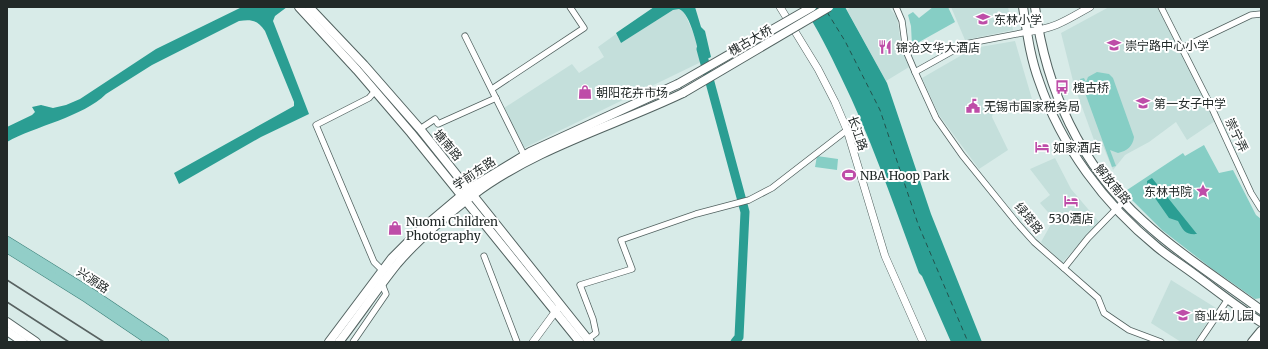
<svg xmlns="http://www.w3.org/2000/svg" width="1268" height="349" font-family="Merriweather,'Noto Sans SC',serif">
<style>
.built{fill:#c4dfdb}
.green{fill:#86cec5}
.water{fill:#2b9e93}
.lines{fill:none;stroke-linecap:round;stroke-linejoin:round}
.river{stroke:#2b9e93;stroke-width:9}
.ferry{stroke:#23524d;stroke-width:1;stroke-dasharray:5 4;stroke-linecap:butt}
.minor-casing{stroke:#526260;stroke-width:7}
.tertiary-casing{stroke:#526260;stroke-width:8}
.secondary-casing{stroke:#526260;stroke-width:10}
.primary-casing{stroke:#3b7f78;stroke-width:10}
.minor{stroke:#fff;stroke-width:5.5}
.tertiary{stroke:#fff;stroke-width:7}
.secondary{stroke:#fff;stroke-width:8}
.primary{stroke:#92cec8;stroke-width:9}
.rail{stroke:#586261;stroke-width:1.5}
.secondary-bridge-casing{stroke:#526260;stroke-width:10;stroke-linecap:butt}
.secondary-bridge{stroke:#fff;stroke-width:8}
.labels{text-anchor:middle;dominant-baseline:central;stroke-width:4;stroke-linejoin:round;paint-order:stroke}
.poi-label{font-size:12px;fill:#222928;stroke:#fff;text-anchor:start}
.street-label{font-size:12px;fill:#222928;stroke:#fff}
</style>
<rect width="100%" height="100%" fill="#d8ebe8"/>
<g class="built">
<path d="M851 7H889L897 18 902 51 909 67 886 81 847 10Z"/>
<path d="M951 7H1008L1013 30 965 40Z"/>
<path d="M1109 7H1157L1215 121 1187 140 1176 122 1149 142 1125 155 1113 170 1103 146 1094 140 1074 85 1061 33Z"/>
<path d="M679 9 684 12 695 37 701 62 524 148 504 108 572 64 579 73 604 57 598 47 616 34 621 43 673 10Z"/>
<path d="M1015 41 1032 99 993 113 992 117 1008 150 979 169 939 115 922 78 974 48Z"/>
<path d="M1055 158 1071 189 1099 222 1062 263 1041 242 1054 219 1040 203 1050 195 1030 169Z"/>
<path d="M1171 280 1216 308 1195 342H1181L1151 323Z"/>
</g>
<g class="green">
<path d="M933 7H948L955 22 912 46 911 26 908 15 913 12 919 18Z"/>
<path d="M1097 72 1109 74 1113 78 1134 137C1133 146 1127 151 1118 153L1110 150 1116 166 1112 167 1080 79 1084 78 1086 82 1088 77Z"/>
<path d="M1204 145 1219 173 1233 170 1256 215 1261 219V298L1255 299 1211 268 1162 230 1124 192 1183 153 1185 156Z"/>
<path d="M817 156 838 159 837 170 815 167Z"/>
</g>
<g class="water">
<path d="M242 7H287L275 16 273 21 309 114 261 137 179 184 174 173 294 106V102L265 31C258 20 251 19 239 21L152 65 106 94C83 117 35 126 7 142V127L32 115 35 112 32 107 41 105 53 108 66 105 80 99 156 49Z"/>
<path d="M654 7H695L701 27 705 31 711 57 701 62C698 51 691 13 679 9L673 10 621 43 616 33Z"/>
<path d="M803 7H845L887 83 931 214 982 342H951L922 276 919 273C894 206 872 140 841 77 829 52 818 29 803 7Z"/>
<path d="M1152 178 1197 234C1185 235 1183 230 1178 221L1169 218 1155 198 1148 196 1147 181Z"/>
</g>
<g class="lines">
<path class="river" d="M701 49 745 212 739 337 735 342"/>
<path class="ferry" d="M827 12 845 41 880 110 918 224 968 342"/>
<defs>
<g id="minor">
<path d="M896 7 902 21 906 51 915 72 936 118 962 155 1017 223 1034 242 1098 298 1104 313 1129 330 1161 342"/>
<path d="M1161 7 1210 104 1251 193 1261 209"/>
<path d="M465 36 524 155"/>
<path d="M1182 48 1251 15 1261 14"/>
<path d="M915 72 965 44 1027 32"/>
<path d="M492 89 584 28 570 7"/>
<path d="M375 91 369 98 316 125 374 262 382 270"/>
<path d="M420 129 435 119 438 124 496 98"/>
<path d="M484 256 517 342"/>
<path d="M1064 268 1088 238 1123 202"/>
<path d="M588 339 596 333 593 319 580 285 632 269 621 240 696 214 749 200 772 188 847 130"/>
<path d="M353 342 386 294 382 284"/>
<path d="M1199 342 1228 299"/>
</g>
<g id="tertiary">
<path d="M780 7 818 69 835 102 847 130 885 256 923 342"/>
<path d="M1027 32C1056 28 1065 21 1090 7"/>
<path d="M533 342 558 308"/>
</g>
<g id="secondary">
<path d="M299 7 357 70 411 133 580 342"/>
<path d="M309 7 364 65 420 129 590 342"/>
<path d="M1023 7C1027 32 1030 57 1039 81 1061 146 1105 205 1157 247 1169 257 1182 265 1194 274 1216 290 1238 308 1261 322"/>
<path d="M1035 7C1046 89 1080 165 1143 221 1179 254 1222 281 1261 310"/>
<path d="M7 322 36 342"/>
<path d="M7 331 23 342"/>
<path d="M329 342 392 258 418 232 469 189 530 152 678 84"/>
<path d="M339 342C359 316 377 289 397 264 419 238 447 215 473 195 535 148 614 126 683 93"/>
<path d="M1252 342 1261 331"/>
<path d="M1259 342 1261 340"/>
</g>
<g id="primary">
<path d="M7 241 91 293 164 342"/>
<path d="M7 248 87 298 152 342"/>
</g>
</defs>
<use href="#minor" class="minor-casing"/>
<use href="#tertiary" class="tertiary-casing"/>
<use href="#secondary" class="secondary-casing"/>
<use href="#primary" class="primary-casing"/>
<use href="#minor" class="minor"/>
<use href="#tertiary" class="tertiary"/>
<use href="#secondary" class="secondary"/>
<use href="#primary" class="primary"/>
<g class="rail">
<path d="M7 280 104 342"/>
<path d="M7 302 69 342"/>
</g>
<defs>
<g id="secondary-bridge">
<path d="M678 84 812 7"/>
<path d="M683 93 829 7"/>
</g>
</defs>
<use href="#secondary-bridge" class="secondary-bridge-casing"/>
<use href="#secondary-bridge" class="secondary-bridge"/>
</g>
<defs>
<symbol id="school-bare" viewBox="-9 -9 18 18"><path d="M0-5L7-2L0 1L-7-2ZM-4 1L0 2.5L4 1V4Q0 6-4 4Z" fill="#be4da8" stroke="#fff" stroke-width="2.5" paint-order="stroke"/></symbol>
<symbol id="restaurant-bare" viewBox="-9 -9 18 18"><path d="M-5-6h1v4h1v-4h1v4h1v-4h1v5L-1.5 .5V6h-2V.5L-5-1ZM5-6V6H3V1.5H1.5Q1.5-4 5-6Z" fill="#be4da8" stroke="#fff" stroke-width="2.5" paint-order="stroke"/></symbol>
<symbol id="bus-bare" viewBox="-9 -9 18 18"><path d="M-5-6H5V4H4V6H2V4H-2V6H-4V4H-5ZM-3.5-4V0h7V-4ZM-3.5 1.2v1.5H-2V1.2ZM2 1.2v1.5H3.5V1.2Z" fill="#be4da8" stroke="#fff" stroke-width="2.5" paint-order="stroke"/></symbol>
<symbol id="shop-bare" viewBox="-9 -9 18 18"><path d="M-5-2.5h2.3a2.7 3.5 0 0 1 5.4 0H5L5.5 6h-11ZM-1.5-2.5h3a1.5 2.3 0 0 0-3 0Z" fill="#be4da8" stroke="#fff" stroke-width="2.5" paint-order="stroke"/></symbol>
<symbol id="civic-bare" viewBox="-9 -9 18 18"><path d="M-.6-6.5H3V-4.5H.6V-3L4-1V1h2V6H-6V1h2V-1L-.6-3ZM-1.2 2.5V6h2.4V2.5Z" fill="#be4da8" stroke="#fff" stroke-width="2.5" paint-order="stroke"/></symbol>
<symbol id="hotel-bare" viewBox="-9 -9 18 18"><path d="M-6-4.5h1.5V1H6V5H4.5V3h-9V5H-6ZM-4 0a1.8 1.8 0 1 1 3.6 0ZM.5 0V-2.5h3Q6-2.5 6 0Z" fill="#be4da8" stroke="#fff" stroke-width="2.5" paint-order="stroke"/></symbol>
<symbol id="stadium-bare" viewBox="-9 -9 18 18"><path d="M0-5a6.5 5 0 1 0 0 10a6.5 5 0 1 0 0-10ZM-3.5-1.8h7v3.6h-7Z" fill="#be4da8" stroke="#fff" stroke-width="2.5" paint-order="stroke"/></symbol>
<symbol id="sight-bare" viewBox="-9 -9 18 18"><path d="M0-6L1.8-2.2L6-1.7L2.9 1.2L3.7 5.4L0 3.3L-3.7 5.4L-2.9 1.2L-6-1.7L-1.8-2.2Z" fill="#be4da8" stroke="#fff" stroke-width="2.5" paint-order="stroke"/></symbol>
</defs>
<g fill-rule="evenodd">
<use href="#school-bare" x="973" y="9" width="20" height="20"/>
<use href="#school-bare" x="1104" y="35" width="20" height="20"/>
<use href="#restaurant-bare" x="875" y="37" width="20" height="20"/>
<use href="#bus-bare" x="1052" y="77" width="20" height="20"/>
<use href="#shop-bare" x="575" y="82" width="20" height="20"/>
<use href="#school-bare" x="1133" y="93" width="20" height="20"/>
<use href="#civic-bare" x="963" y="96" width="20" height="20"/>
<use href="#hotel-bare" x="1032" y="137" width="20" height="20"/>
<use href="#stadium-bare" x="839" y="165" width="20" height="20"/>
<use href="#sight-bare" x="1193" y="181" width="20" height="20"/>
<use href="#hotel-bare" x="1061" y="191" width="20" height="20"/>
<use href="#shop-bare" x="385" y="218" width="20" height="20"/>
<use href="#school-bare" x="1173" y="305" width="20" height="20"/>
</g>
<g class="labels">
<g class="poi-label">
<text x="994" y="19">东林小学</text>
<text x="1125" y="45">崇宁路中心小学</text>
<text x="896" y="47">锦沧文华大酒店</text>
<text x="1073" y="87">槐古桥</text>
<text x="596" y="92">朝阳花卉市场</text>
<text x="1154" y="103">第一女子中学</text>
<text x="984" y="106">无锡市国家税务局</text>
<text x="1053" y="147">如家酒店</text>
<text x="860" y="175">NBA Hoop Park</text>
<text x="1192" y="191" text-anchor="end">东林书院</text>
<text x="1071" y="218" text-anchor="middle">530酒店</text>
<text x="406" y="221">Nuomi Children<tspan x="406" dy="14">Photography</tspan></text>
<text x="1194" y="315">商业幼儿园</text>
</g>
<g class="street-label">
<text transform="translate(750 40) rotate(-30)">槐古大桥</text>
<text transform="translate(858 133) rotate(71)">长江路</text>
<text transform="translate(1237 135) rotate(65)">崇宁弄</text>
<text transform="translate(448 145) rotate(50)">塘南路</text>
<text transform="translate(474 173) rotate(-34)">学前东路</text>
<text transform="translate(1113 184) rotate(50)">解放南路</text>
<text transform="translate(1029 218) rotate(50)">绿塔路</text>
<text transform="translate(93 280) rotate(33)">兴源路</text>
</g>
</g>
<rect width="1268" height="349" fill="none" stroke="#222928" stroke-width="16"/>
</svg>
